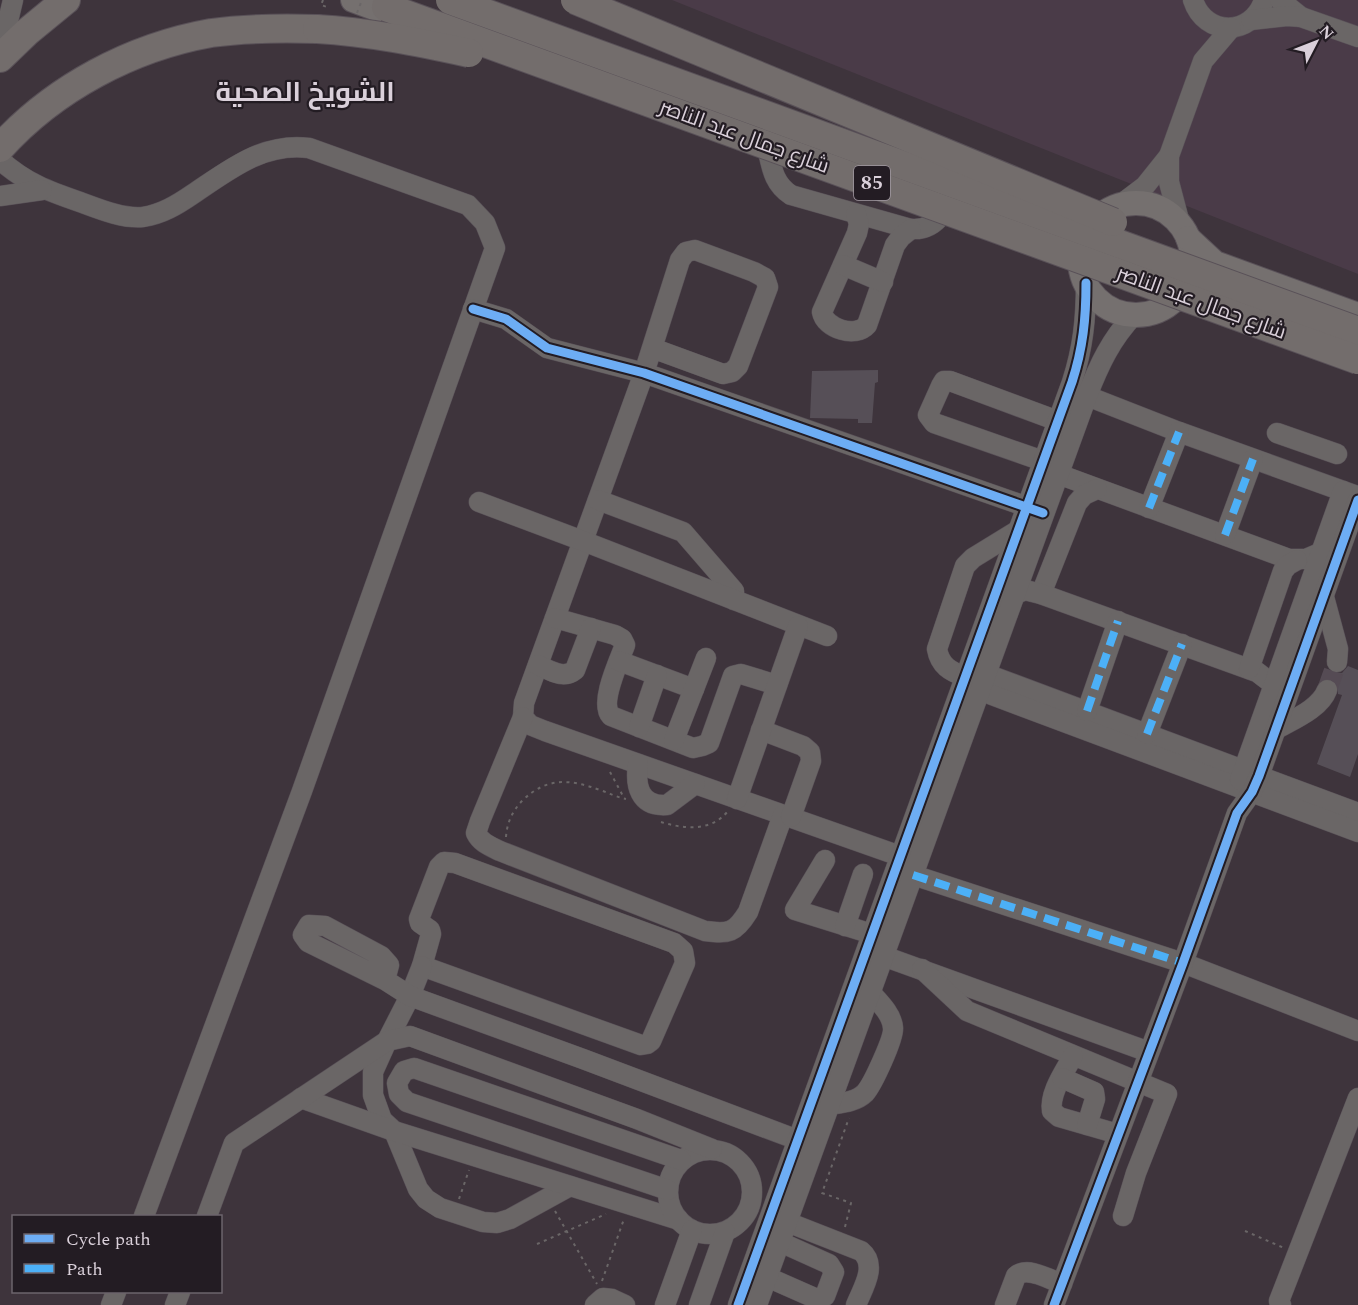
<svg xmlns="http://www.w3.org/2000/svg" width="1358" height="1305" font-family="Spectral,Cairo,serif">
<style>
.medical{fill:#4a3b48}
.building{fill:#564f57}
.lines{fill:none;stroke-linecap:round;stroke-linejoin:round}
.minor-tunnel{stroke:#554b54;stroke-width:20;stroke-dasharray:20 10;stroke-linecap:butt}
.minor-casing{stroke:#595158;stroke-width:21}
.major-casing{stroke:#595158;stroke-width:26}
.highway-casing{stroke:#595158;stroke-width:30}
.path{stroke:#6a6667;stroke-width:2;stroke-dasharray:3 4.5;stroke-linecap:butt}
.minor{stroke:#6a6666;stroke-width:20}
.major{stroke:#75706f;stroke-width:24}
.highway{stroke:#736d6c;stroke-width:28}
.highway-bridge-casing{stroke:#595158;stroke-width:30;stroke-linecap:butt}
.path-bridge{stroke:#6a6667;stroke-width:2;stroke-dasharray:3 4.5;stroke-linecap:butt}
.highway-bridge{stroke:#736d6c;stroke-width:28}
.quiet{stroke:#4cb0f7;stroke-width:8;stroke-dasharray:15 8;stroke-linecap:butt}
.cycleway-casing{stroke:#231c23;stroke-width:13}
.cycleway{stroke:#6dadf4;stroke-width:9}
.labels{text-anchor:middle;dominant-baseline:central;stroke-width:4.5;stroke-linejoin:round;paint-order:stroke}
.shield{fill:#231c23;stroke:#a39aa3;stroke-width:1.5}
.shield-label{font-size:20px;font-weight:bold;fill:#dad0da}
.street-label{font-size:21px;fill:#dad0da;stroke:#231c23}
.district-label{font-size:27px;font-weight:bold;fill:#dad0da;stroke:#231c23}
</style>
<rect width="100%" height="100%" fill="#3e343c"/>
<path class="medical" d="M672 0H1358V274L1101 172Z"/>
<g class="building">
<path d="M878 370V382L875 383 872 423H858V419L810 418 812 371Z"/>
<path d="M1348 666 1358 670V754L1350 777 1317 764 1342 695 1338 694 1337 683 1329 679 1331 672 1342 673Z"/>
</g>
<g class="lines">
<path class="minor-tunnel" d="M1327 690 1337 662"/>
<defs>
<g id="minor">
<path d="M1193 0C1205 37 1252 37 1264 0"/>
<path d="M1280 0 1301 17"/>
<path d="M1251 20 1287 16 1301 17 1358 37"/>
<path d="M0 55 13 0"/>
<path d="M768 151C772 169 774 184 791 195L911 229C925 230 934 225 942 214"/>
<path d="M0 160C26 183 48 191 80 202 99 209 123 219 143 217 162 214 177 205 193 194 229 170 263 142 309 148L468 205 485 223 495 248 302 791 144 1216"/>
<path d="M0 196 42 190"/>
<path d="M1120 205 1145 186 1169 156"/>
<path d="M856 214 859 224 857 233 822 312C825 329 856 338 867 325L895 245 901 237 911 229"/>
<path d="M1180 224 1169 182V156L1203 61 1231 28"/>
<path d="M843 265 883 282"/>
<path d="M473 309 506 319 547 348 644 373 1039 511"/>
<path d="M652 348 723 374 732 372 738 366 768 287 765 278 754 272 695 250 686 252 680 260 644 373 524 703 523 717 530 725 545 731 917 862"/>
<path d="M1087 396 1179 432 1354 495"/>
<path d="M1277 433 1337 454"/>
<path d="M1043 461 934 423 928 415 941 386 944 381H950L1058 421"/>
<path d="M1058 474 1289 559H1306L1320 553"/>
<path d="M598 500 683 532 734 591V600"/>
<path d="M479 502 583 541 827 636"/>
<path d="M1149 508 1179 432"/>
<path d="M1225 535 1253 459"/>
<path d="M1041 594 1077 503 1084 495 1097 489"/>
<path d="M1014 595 1025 590 1041 594 1257 672 1274 685"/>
<path d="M1324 597 1338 649 1337 662"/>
<path d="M555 618 615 635 622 639 625 645C619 661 599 703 611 716L693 748 702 746 709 743 733 676 741 674 777 685"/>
<path d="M619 661 694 689"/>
<path d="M538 665C550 670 563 680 575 670L591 628"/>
<path d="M973 669 1358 813"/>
<path d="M1249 669 1283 571 1288 565 1297 560"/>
<path d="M965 677C950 671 940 666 937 649L965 566 973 558 1017 531"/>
<path d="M968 686 1358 832"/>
<path d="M1087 711 1118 621"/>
<path d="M523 717 480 821 476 833C481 843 490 846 500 851L705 931C729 934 735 933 748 912L783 815"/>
<path d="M639 727 657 675"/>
<path d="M761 730 803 746 810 752 811 761 791 817"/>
<path d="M1275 730C1292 720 1320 709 1327 690"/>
<path d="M1147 734 1182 644"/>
<path d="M674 740 706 658"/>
<path d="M638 764C635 785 639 807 667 805L695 784"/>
<path d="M1240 780 1343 491"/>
<path d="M737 799 798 626"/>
<path d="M825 860 795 910 872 934"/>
<path d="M444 862 455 863 674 943 683 951 685 963 651 1041 647 1044 641 1045 422 966 431 934 430 930 420 923 419 919 439 867Z"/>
<path d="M913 875 1183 963 1358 1031"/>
<path d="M845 926 863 874"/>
<path d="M872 952 1149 1052"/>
<path d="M422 966 410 996 387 1041 373 1072V1095L382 1120 394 1131 418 1189 426 1199 440 1208 483 1222 497 1223 510 1219 570 1186"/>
<path d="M922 969 967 1011 1167 1094 1136 1173 1123 1216"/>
<path d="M385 980 389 965 381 956 325 926 309 925 303 935 308 942 385 980 410 996 583 1059 798 1140"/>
<path d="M1073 1056C1065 1071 1049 1093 1052 1111L1059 1117 1118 1134"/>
<path d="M1062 1078 1094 1092 1095 1099 1087 1125"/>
<path d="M301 1098 394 1131 679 1220"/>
<path d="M829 1105C841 1103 856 1102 865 1093 873 1084 894 1038 893 1028 892 1014 879 1002 870 992"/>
<circle cx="710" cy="1192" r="42"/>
<path d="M668 1190 407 1102 399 1094 397 1083 404 1071 414 1068 681 1160"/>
<path d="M207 1216 234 1143 387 1041 410 1036 637 1119 712 1149"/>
<path d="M787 1222 861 1251C878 1265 863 1288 856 1305"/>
<path d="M767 1277 817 1299 825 1296 834 1272 829 1264 780 1242"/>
<path d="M111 1305 116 1292"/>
<path d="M175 1305 180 1292"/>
<path d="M595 1305 603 1298 612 1299 625 1305"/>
<path d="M665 1305 692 1230"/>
<path d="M699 1305 725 1232"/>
<path d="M738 1305 1072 382C1083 348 1086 319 1086 283"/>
<path d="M757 1305 1087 396C1099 365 1111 339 1134 315"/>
<path d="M1005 1305 1016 1276C1027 1266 1049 1279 1062 1284"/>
<path d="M1054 1305 1183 963 1237 813 1252 792 1259 776 1358 500"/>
<path d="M1281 1305 1279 1301 1358 1098"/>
</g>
<g id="major">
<path d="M353 0 401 18"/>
<circle cx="1136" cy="259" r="56"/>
<path d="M1188 238 1215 263 1358 315"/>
</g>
<g id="highway">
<path d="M0 58 27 32 66 0"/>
<path d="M0 148C54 88 132 47 211 33 246 28 282 28 317 29"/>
</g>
</defs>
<use href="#minor" class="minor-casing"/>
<use href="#major" class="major-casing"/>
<use href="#highway" class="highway-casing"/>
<g class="path">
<path d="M323 0 321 5 330 8"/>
<path d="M610 772 623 796"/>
<path d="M661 822C684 829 711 832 728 811"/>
<path d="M506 837C507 822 513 810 523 800 547 777 570 779 600 790 609 793 616 797 626 799"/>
<path d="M459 1199 469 1170"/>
<path d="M555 1211 597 1284"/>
<path d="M845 1227 851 1203 822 1193 849 1118"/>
<path d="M1245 1231 1284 1248"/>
<path d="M537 1244 606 1214"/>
<path d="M602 1281 624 1219"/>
</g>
<use href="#minor" class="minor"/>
<use href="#major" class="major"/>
<use href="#highway" class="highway"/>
<defs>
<g id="highway-bridge">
<path d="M450 0 1358 331"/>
<path d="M575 0 1113 222"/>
<path d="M386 7 1358 360"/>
<path d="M317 29C369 32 418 42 469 53"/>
</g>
</defs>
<use href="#highway-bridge" class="highway-bridge-casing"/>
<path class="path-bridge" d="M357 13 362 0"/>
<use href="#highway-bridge" class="highway-bridge"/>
<g class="quiet">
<path d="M1149 508 1179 432"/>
<path d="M1225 535 1253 459"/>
<path d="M1087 711 1118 621"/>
<path d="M1147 734 1182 644"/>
<path d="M913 875 1183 963"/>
</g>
<defs>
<g id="cycleway">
<path d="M473 309 506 319 547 348 644 373 1043 513"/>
<path d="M738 1305 1072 382C1083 348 1086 319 1086 283"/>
<path d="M1054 1305 1183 963 1237 813 1252 792 1259 776 1358 500"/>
</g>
</defs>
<use href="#cycleway" class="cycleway-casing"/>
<use href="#cycleway" class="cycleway"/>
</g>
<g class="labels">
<rect class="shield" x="854" y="166" width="36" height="34" rx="4.5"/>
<g class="shield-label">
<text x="872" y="183">85</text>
</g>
<g class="street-label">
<text transform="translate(744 137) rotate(20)">شارع جمال عبد الناصر</text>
<text transform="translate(1201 303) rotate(20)">شارع جمال عبد الناصر</text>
</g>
<g class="district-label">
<text x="305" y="93">الشويخ الصحية</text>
</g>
</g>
<rect x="12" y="1215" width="210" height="78" fill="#231c23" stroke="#6c646c" stroke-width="1.5"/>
<rect x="24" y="1234" width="30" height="9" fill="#6dadf4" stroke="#6c646c" stroke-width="1.5"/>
<text x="66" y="1245" font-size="18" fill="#dad0da">Cycle path</text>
<rect x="24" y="1264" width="30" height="9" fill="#4cb0f7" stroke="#6c646c" stroke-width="1.5"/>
<text x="66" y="1275" font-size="18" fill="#dad0da">Path</text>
<g transform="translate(1316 42) rotate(48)" stroke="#231c23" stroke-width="4.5" paint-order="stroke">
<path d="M0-4.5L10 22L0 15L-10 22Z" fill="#dad0da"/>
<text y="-9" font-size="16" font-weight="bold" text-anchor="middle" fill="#dad0da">N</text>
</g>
</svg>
